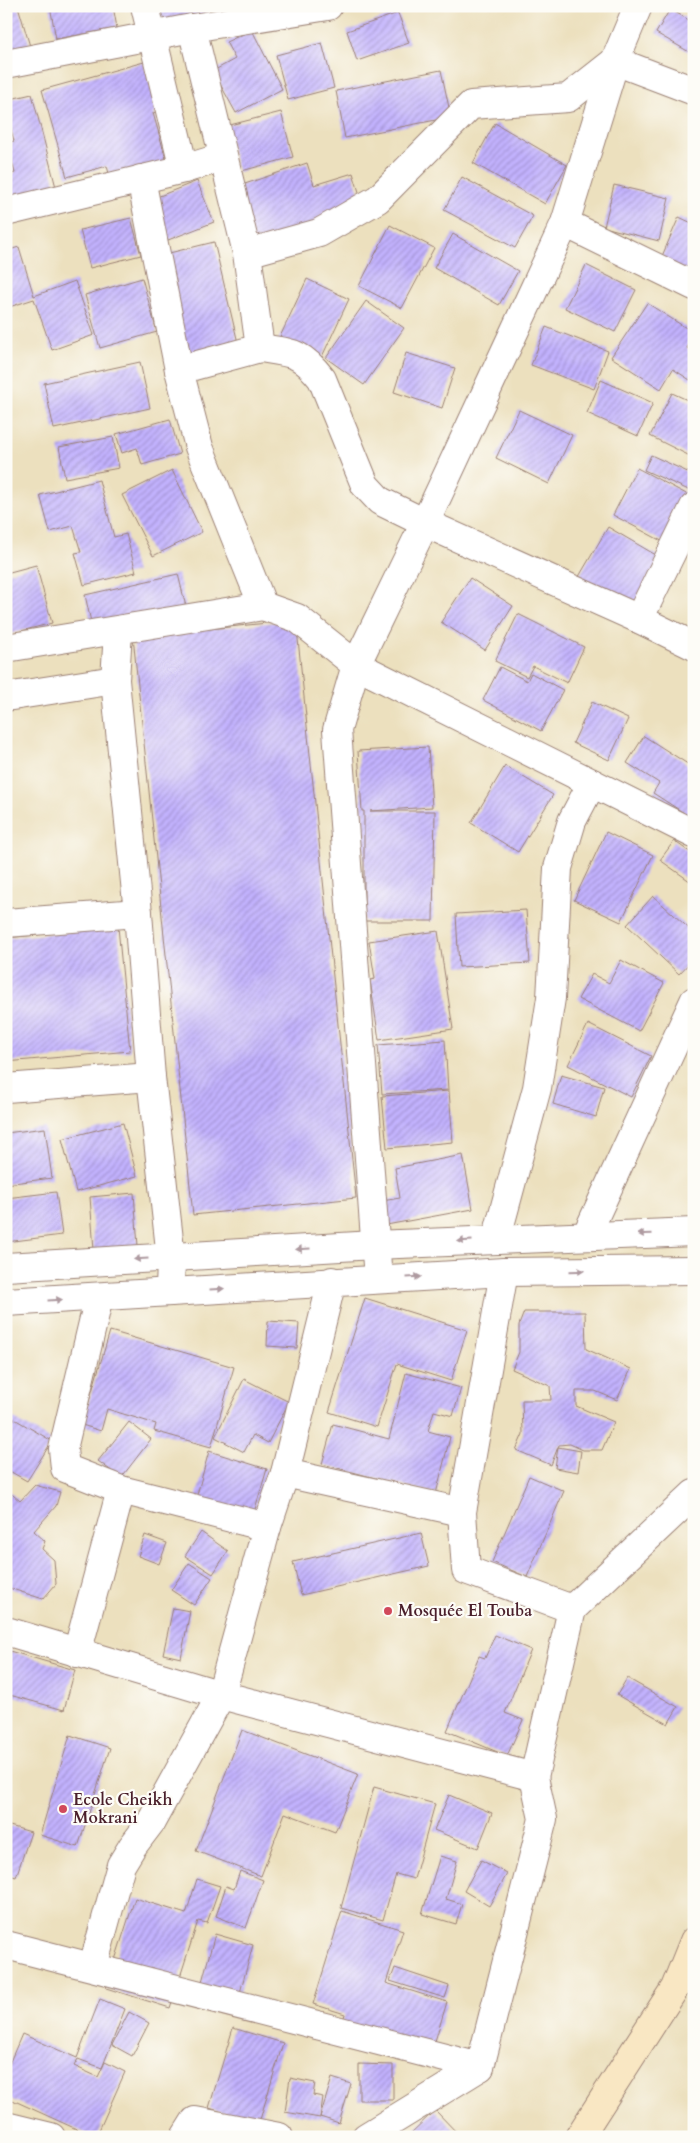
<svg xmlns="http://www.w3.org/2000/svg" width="700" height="2143" font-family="Cardo,serif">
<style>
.building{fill:url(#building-hatch)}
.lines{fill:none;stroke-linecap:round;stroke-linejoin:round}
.minor-casing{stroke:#9b8074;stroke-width:30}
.tertiary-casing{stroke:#9b8074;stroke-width:30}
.secondary-casing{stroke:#9b8074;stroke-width:30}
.minor{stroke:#fff;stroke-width:28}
.tertiary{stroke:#fff;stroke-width:28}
.secondary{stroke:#f9e7c3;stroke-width:28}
.oneway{fill:#ae9aa0}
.poi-dot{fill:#d1495b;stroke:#fdfcf7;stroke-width:2}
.labels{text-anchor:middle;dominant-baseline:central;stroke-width:4.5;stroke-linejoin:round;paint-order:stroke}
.poi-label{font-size:16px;font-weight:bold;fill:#4a1f2b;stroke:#fdfcf7;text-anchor:start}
</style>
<defs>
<pattern id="building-hatch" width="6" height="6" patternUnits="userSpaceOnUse" patternTransform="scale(1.25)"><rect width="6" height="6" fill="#c2b2fe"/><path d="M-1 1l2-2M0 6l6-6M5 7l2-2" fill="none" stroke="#a090ce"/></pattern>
</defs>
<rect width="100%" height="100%" fill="#fdfcf7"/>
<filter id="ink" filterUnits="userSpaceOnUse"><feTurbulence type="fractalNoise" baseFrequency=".02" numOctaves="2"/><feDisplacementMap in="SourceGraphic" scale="10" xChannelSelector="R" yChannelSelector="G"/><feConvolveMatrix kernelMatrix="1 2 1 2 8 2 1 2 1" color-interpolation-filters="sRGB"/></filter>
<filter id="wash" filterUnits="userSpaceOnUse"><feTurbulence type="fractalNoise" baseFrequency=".0096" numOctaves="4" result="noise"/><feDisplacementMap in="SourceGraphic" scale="20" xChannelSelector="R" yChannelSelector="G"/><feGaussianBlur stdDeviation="1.12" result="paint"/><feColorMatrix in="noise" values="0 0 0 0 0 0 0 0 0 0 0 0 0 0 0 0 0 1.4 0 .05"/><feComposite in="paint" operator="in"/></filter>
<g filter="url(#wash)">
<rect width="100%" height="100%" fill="#ece0be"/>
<g id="blocks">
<g class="building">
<path d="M6 6H18L32 53 6 60Z"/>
<path d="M50 6H113L117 28 56 39Z"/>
<path d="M151 6H206L210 25 159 38Z"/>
<path d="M670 9 694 23V48L691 53 656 33Z"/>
<path d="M398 13 409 43 357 61 347 31Z"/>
<path d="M252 30 282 89 236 113 213 71 235 59 226 42Z"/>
<path d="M322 43 334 88 288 100 276 55Z"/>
<path d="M144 62 158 112 153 113 169 169 112 185 107 166 67 177 42 90Z"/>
<path d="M441 70 451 117 345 138 336 91Z"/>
<path d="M32 94 59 199 6 202V175L15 173 7 143 14 141 6 111V100Z"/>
<path d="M281 112 293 157 238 172 226 126Z"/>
<path d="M495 123 567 165 545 204 473 163Z"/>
<path d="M307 163 314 185 353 173 365 211 256 247 236 187Z"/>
<path d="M462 177 533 216 515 248 444 210Z"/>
<path d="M197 181 214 222 163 242 147 201Z"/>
<path d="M614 185 669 198 659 241 604 227Z"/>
<path d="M679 217 694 224V279L659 263Z"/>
<path d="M131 218 141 255 90 268 80 230Z"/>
<path d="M390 225 434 248 402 308 359 286Z"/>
<path d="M453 234 518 271 499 305 434 268Z"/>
<path d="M214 242 238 343 174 359 149 258Z"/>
<path d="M19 247 34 296 75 281 94 335 52 350 34 299 6 308V251Z"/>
<path d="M586 265 636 290 615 332 565 308Z"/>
<path d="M142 278 157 332 100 348 85 295Z"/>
<path d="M307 279 349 299 320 361 278 341Z"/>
<path d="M366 301 404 328 364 385 326 358Z"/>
<path d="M647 303 694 333V345L690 343 687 348 694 352V375L690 380 673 369 661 389 611 357Z"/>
<path d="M546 327 608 351 594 389 531 365Z"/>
<path d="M406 353 455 368 442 408 394 392Z"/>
<path d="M140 362 150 408 54 429 44 383Z"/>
<path d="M601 380 653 403 638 436 587 413Z"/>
<path d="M672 393 694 403V458L650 436Z"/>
<path d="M519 410 572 435 549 484 496 458Z"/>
<path d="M170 419 180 454 142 465 137 448 122 453 116 434Z"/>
<path d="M113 437 119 468 65 478 59 447Z"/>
<path d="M651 455 694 475 693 492 644 470Z"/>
<path d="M637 468 694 498 669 545 613 515Z"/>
<path d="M172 470 202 532 153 556 122 495Z"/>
<path d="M99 480 114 537 126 534 136 572 84 585 75 553 81 552 73 526 50 532 40 495Z"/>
<path d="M608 527 661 558 630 611 577 580Z"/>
<path d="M36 565 52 623 6 635V573Z"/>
<path d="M178 574 187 611 93 631 85 595Z"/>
<path d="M470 578 513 606 485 650 441 622Z"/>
<path d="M518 614 584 647 567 683 533 666 527 677 495 661Z"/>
<path d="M296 620 356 1198 193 1215 133 637Z"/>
<path d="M500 667 527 681 531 673 563 690 541 731 483 700Z"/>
<path d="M592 702 628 719 609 760 573 743Z"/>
<path d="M644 736 694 768V825L681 817 684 813 653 793 659 783 627 763Z"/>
<path d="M428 747 432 807 370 811H435L433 921H364V811H362L358 751Z"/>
<path d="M505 766 553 795 518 852 471 823Z"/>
<path d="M606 832 653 855 621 922 574 900Z"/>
<path d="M674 841 694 855V884L660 860Z"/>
<path d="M653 896 694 933V958L679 974 627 925Z"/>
<path d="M526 910 530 963 459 967 456 914Z"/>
<path d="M118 927 130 1051 6 1062V938Z"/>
<path d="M438 931 453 1029 379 1040 370 980 375 979 369 941Z"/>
<path d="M621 960 664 983 639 1031 578 999 592 974 609 983Z"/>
<path d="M588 1024 651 1056 631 1097 568 1065Z"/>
<path d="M445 1040 448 1090 382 1094 378 1045Z"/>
<path d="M561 1075 604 1087 596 1117 553 1104Z"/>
<path d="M449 1091 453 1142 387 1148 382 1096Z"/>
<path d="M123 1123 137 1176 76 1192 62 1139Z"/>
<path d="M45 1128 52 1178 6 1184V1133Z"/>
<path d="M463 1155 473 1209 381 1226 376 1202 400 1198 395 1168Z"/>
<path d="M56 1192 62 1235 6 1242V1198Z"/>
<path d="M134 1193 138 1246 94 1250 90 1197Z"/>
<path d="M365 1298 467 1330 451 1381 397 1364 377 1427 329 1412Z"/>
<path d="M524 1312H585L586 1349 631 1369 617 1400 595 1391H576V1406L614 1422 602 1450H583L570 1444 559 1445 558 1447 581 1451 578 1472 555 1468 558 1447 551 1465 516 1450 523 1434 522 1400H551L550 1386 512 1369 519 1352V1325Z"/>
<path d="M268 1321 299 1323 297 1348 267 1346Z"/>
<path d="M110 1331 234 1367 211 1447 154 1431 156 1424 107 1409 101 1431 82 1425Z"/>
<path d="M406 1373 461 1388 453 1416 434 1411 428 1431 450 1437 436 1494 322 1464 333 1424 389 1439Z"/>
<path d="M244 1379 289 1402 268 1443 253 1435 244 1452 215 1437Z"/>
<path d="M6 1414 52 1441 27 1481 6 1469Z"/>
<path d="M129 1422 151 1439 121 1478 98 1461Z"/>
<path d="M209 1451 267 1469 252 1519 195 1502Z"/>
<path d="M529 1476 564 1491 527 1577 492 1562Z"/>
<path d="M35 1485 60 1492 56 1506 34 1531 45 1541 42 1549 54 1560 56 1584 43 1599 6 1587V1489L20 1501Z"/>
<path d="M201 1532 228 1551 213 1574 185 1556Z"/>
<path d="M421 1533 429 1566 301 1595 293 1562Z"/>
<path d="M145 1535 167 1543 159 1564 138 1556Z"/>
<path d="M189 1563 212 1578 194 1605 171 1590Z"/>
<path d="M173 1608 190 1611 181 1658 163 1654Z"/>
<path d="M495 1635 531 1650 505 1713 523 1720 507 1756 447 1731 479 1656 485 1658Z"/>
<path d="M6 1650 75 1670 64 1710 6 1694Z"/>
<path d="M627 1678 678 1707 668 1724 617 1695Z"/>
<path d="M242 1730 358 1774 335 1832 285 1813 261 1876 196 1851Z"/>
<path d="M70 1735 110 1748 78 1847 40 1835Z"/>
<path d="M374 1787 435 1804 414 1879 396 1874 383 1920 341 1908Z"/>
<path d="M449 1795 492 1813 478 1848 434 1830Z"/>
<path d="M6 1825 31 1832 16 1877 6 1874Z"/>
<path d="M440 1856 457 1861 446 1899 462 1904 456 1924 422 1914Z"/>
<path d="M481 1860 507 1874 489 1906 464 1891Z"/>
<path d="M240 1871 263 1880 246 1928 216 1916 226 1886 234 1889Z"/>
<path d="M197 1879 220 1886 207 1923 198 1921 170 2008 106 1988 135 1898 186 1914Z"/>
<path d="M342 1911 403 1930 386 1983 447 2002 428 2064 338 2035 345 2014 313 2004Z"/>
<path d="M215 1934 253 1945 235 2011 197 2000Z"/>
<path d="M395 1968 449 1986 445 1998 390 1981Z"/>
<path d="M100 1999 125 2009 102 2068 78 2059 74 2066 98 2077 105 2062 125 2072 96 2137H94L6 2097V2071L22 2034 77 2058Z"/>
<path d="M129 2012 149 2023 132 2056 112 2045Z"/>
<path d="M233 2028 283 2043 259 2123 209 2108Z"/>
<path d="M359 2064 393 2065V2100H359Z"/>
<path d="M290 2078 315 2083 313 2095 323 2097 320 2118 285 2112Z"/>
<path d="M332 2078 351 2084 339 2123 320 2117Z"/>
<path d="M435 2110 461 2137H407Z"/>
</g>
</g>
</g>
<g filter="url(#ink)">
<use href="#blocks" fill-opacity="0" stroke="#9b8074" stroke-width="1"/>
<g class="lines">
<defs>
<g id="minor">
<path d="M145 6 184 169"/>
<path d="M638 6 615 61 565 223 425 523 356 665 694 834"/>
<path d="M6 64 192 28 328 6"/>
<path d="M141 179 179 370 199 447 263 606 297 618 356 665 337 730 378 1279"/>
<path d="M6 212 184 169 223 157"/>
<path d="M565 223 694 286"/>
<path d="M247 253 319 233 378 199 471 105 568 98 615 61 694 91"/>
<path d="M260 348C293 353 301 352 322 379L365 485 380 501 425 523 639 619 694 646"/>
<path d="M179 370 260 348 247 253 192 28"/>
<path d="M639 619 694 507"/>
<path d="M118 631 115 680 138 913 151 1077 171 1258 170 1292"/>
<path d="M6 648 263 606"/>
<path d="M6 697 115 680"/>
<path d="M6 923 138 913"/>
<path d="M6 1088 151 1077"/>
<path d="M586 1236 694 1001"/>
<path d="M496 1240 537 1088 551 998 558 868 572 821 592 783"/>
<path d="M504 1272 462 1512 466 1570 572 1609"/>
<path d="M99 1297 63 1449 65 1468 121 1490 267 1527"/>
<path d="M285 1473 462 1512"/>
<path d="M6 1631 221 1695 534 1777 572 1609 694 1494"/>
<path d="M77 1653 121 1490"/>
<path d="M6 1945 480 2067 543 1819 534 1777"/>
<path d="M93 1966 121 1865 132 1847 151 1822 221 1695 267 1527 285 1473 332 1281"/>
<path d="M6 2126 51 2137"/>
<path d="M185 2137 195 2121 279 2137"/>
<path d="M366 2137 480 2067"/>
</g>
<g id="tertiary">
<path d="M6 1267 374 1245 694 1232"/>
<path d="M6 1302 504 1272 694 1270"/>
</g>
<path id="secondary" d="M579 2137 675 1988 694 1941"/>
</defs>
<use href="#minor" class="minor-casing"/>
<use href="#tertiary" class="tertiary-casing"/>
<use href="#secondary" class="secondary-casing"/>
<use href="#minor" class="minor"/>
<use href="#tertiary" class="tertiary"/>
<use href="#secondary" class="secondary"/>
</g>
<defs><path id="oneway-solid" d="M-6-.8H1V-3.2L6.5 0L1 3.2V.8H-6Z" transform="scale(1.25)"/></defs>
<g class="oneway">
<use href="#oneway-solid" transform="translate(645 1234) rotate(178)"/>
<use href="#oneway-solid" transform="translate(465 1241) rotate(177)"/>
<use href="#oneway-solid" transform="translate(303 1249) rotate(176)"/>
<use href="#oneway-solid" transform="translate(141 1259) rotate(177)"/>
<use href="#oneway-solid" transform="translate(577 1271) rotate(-1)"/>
<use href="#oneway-solid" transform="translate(414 1277) rotate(-3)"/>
<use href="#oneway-solid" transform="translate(217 1289) rotate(-4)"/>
<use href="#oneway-solid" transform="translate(55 1300) rotate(-3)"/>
</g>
</g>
<g class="poi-dot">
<circle cx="388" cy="1611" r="5"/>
<circle cx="63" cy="1809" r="5"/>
</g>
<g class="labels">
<g class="poi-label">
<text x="398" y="1611">Mosquée El Touba</text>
<text x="73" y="1800">Ecole Cheikh<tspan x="73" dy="18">Mokrani</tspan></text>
</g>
</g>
<rect width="700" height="2143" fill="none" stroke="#fdfcf7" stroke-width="25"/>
</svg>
